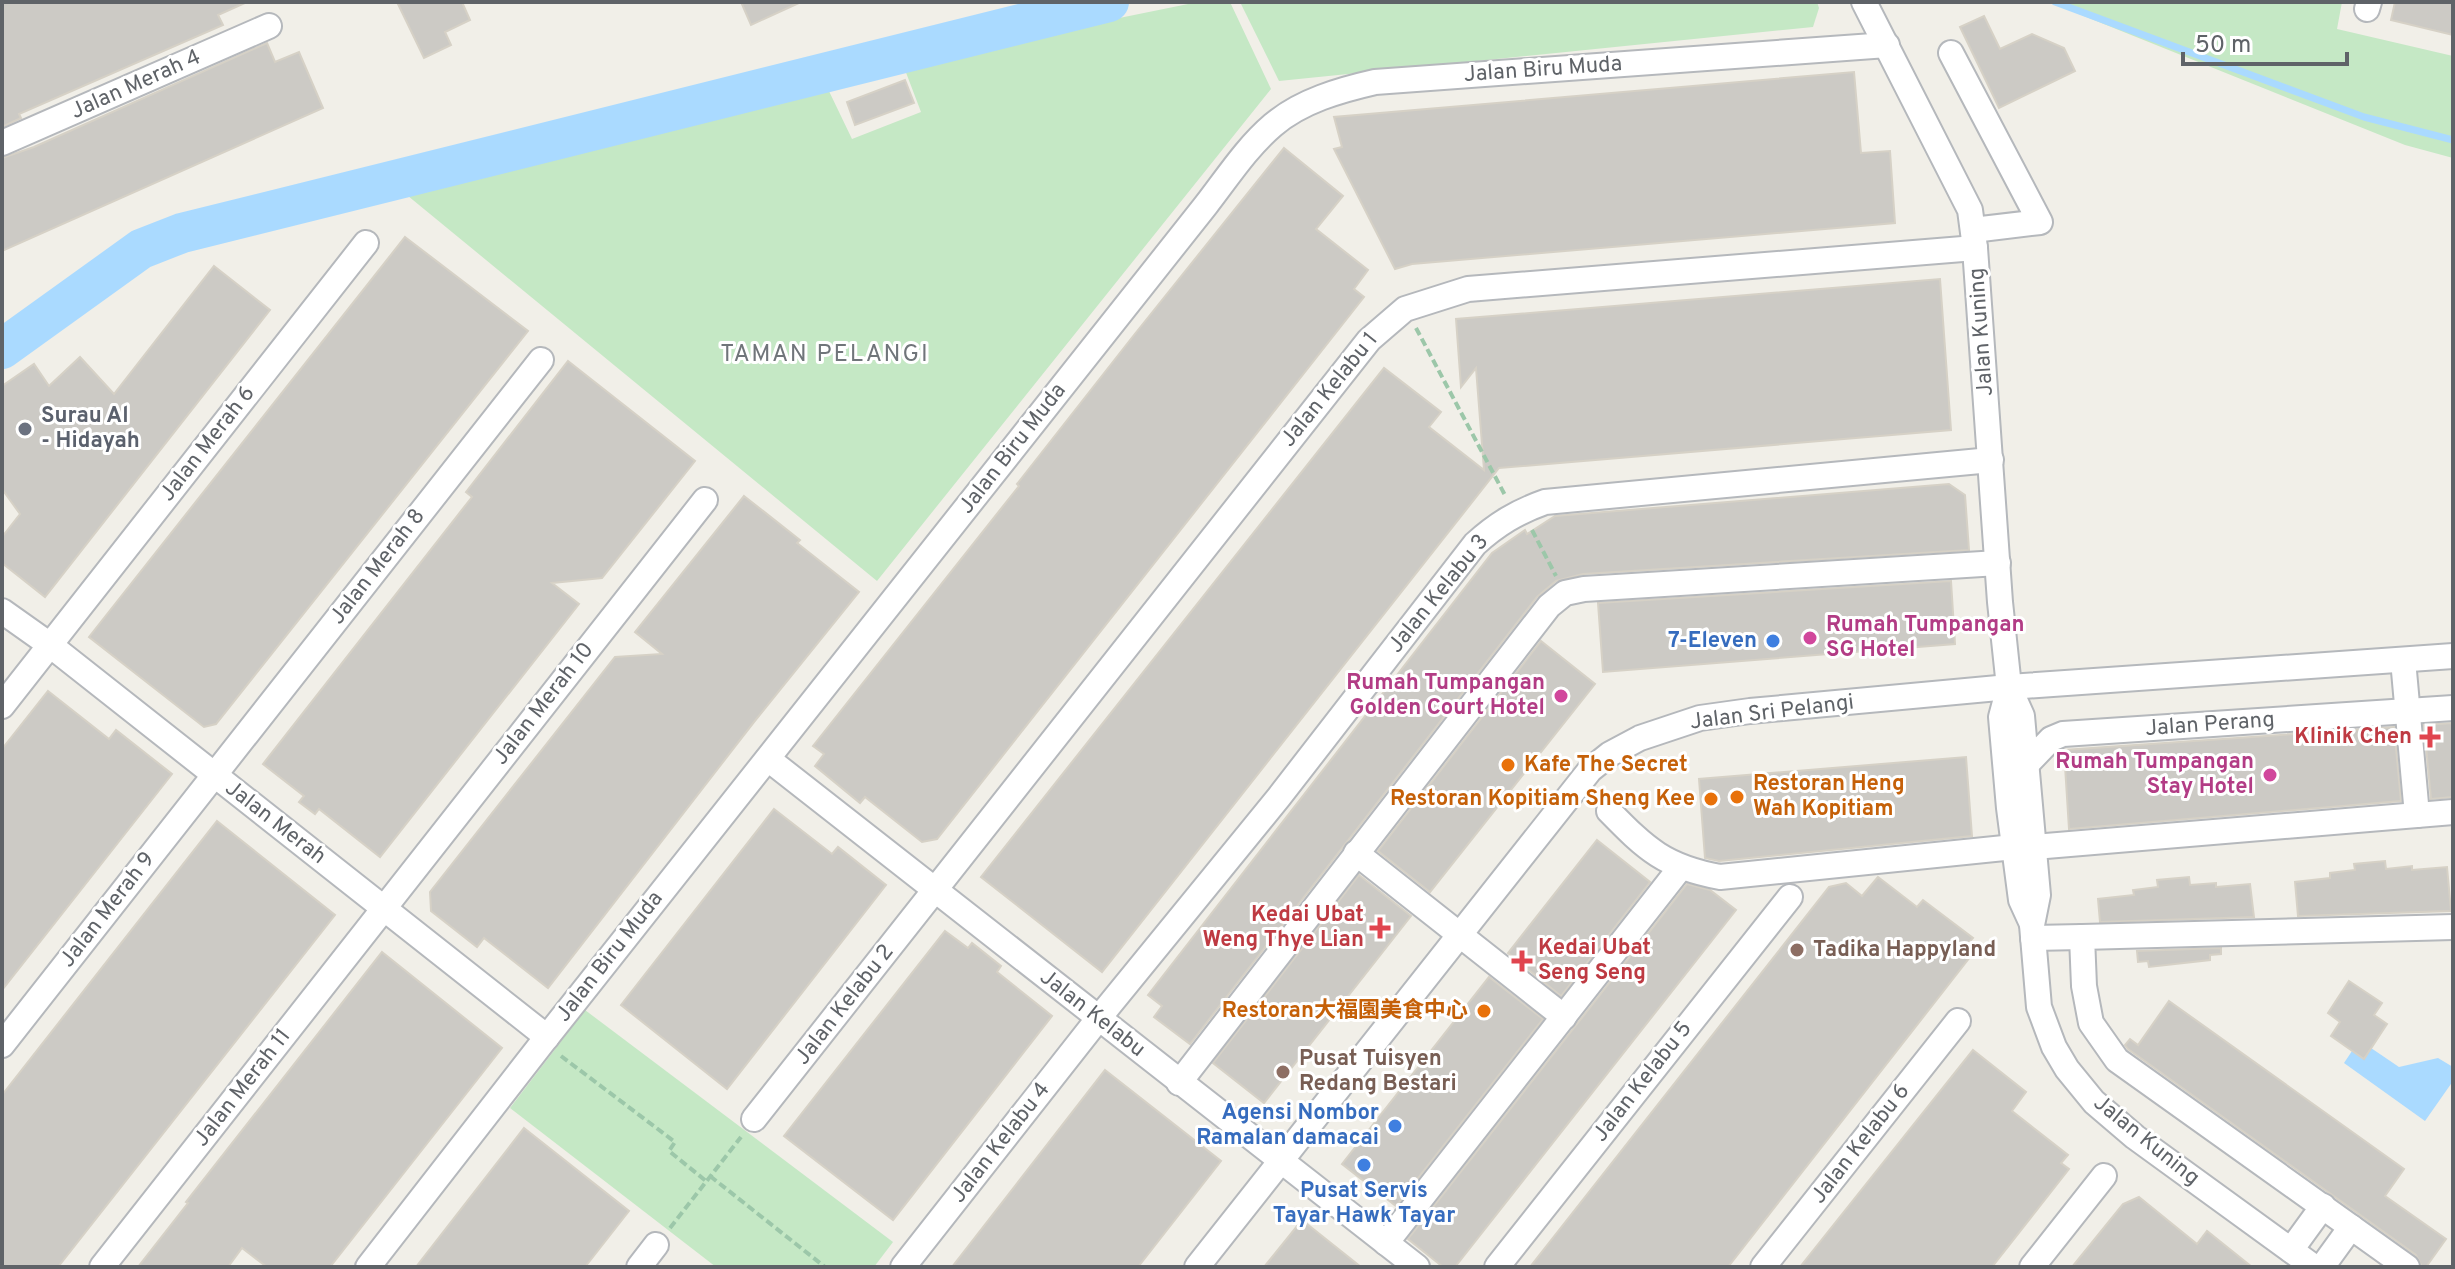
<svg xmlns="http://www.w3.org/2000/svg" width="2455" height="1269" font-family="Overpass,'Noto Sans SC',sans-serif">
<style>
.green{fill:#c5e8c5}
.water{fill:#aadaff}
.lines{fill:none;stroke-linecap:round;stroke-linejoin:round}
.stream{stroke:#aadaff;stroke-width:7}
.river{stroke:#aadaff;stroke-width:40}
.building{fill:#cccac5;stroke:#d6d1c6;stroke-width:2}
.minor-casing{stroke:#b5b8bc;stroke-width:28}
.path{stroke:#9cc7a9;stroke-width:4;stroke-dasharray:8 4;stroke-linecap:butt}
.minor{stroke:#fff;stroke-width:24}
.worship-dot{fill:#6b7280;stroke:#fff;stroke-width:3}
.hotel-dot{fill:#d1479c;stroke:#fff;stroke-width:3}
.shop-dot{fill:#3f7fe0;stroke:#fff;stroke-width:3}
.health-dot{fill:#e0444e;stroke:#fff;stroke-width:3}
.food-dot{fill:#e8710a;stroke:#fff;stroke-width:3}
.education-dot{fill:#8d6e63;stroke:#fff;stroke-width:3}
.labels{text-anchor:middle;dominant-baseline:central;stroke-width:6;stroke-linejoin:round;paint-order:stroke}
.street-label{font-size:22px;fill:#5f6368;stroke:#fff}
.worship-label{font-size:22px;font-weight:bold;fill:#5b616d;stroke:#fff;text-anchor:start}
.hotel-label{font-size:22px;font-weight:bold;fill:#b23c85;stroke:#fff;text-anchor:end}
.shop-label{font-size:22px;font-weight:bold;fill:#366cbe;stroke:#fff;text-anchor:end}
.health-label{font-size:22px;font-weight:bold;fill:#be3a42;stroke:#fff;text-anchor:end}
.food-label{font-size:22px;font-weight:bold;fill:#c56008;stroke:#fff;text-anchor:start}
.education-label{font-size:22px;font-weight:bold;fill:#785e54;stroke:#fff;text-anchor:start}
.neighbourhood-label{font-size:24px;letter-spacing:2px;fill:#70757a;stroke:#fff}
</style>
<rect width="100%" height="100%" fill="#f1efe8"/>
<g class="green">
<path d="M1198 2H1230L1271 89 877 581 402 191 827 87 852 139 921 112 902 62Z"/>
<path d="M1240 2H1817L1819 8 1813 27 1279 81Z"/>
<path d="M2049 2H2342L2337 29 2453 56V158L2405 145Z"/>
<path d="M585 1010 893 1242 874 1267H716L510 1108Z"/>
</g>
<path class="water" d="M2371 1048 2399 1067 2438 1058 2453 1067V1081L2425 1121 2344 1063 2352 1051Z"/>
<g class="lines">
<path class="stream" d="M2055 2 2364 117 2453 140"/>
<path class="river" d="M2 349 141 249 182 233 1109 2"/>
</g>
<g class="building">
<path d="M2 2H247L218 15 223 25 19 114 21 118 2 127Z"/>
<path d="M397 2H462L470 20 445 32 451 45 424 58Z"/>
<path d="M741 2H801L751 25Z"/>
<path d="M2395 2H2453V35L2391 20Z"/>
<path d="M1984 16 2000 49 2032 34 2064 48 2075 71 1999 108 1960 27Z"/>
<path d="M267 43 275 62 299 52 323 108 2 251V158L34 147Z"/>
<path d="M1854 72 1861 153 1890 151 1895 223 1412 264 1395 269 1334 149 1342 147 1334 117Z"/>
<path d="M905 80 914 103 855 125 847 102Z"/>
<path d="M1284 148 1343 196 1316 229 1368 270 1354 289 1364 297 937 839 922 842 865 797 860 803 815 766 824 754 813 746 1019 486 1017 484 1134 335Z"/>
<path d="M405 237 528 331 216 724 204 727 89 637Z"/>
<path d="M214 266 270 310 45 597 2 563V537L20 514 2 489V386L34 364 49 386 80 357 114 394Z"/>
<path d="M1940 279 1951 430 1499 468 1102 972 981 877 1384 368 1441 412 1429 427 1484 470 1476 368 1461 387 1456 319Z"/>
<path d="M568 361 695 461 602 578 552 583 579 604 380 857 319 809 315 814 299 802 304 796 263 764 472 497 466 492Z"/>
<path d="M1949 484 1965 495 1969 550 1583 574 1556 581 1537 597 1190 1044 1154 1017 1162 1006 1148 995 1492 553 1525 530 1527 534 1555 516Z"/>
<path d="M744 496 800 540 797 543 859 592 754 722 548 988 484 938 477 947 431 911 430 892 615 657 662 654 635 632Z"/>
<path d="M1951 581 1955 644 1603 672 1598 603Z"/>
<path d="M1541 641 1595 684 1430 892 1378 851Z"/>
<path d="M48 691 109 739 116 730 172 774 2 990V749Z"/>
<path d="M2453 723V797L2431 799 2424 725Z"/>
<path d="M2394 727 2401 801 2069 829 2064 750Z"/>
<path d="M1966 757 1972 836 1719 861 1705 858 1699 779Z"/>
<path d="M774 809 832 854 838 847 886 885 727 1089 621 1005Z"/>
<path d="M217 821 335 915 58 1267H2V1095Z"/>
<path d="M1597 840 1650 882 1561 996 1508 953Z"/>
<path d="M2385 861 2386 869 2412 866V870L2447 867 2451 911 2298 916 2295 882 2330 878V873L2355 870 2354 864Z"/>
<path d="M1359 875 1411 916 1264 1103 1213 1063Z"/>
<path d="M1878 877 1917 907 1923 900 1973 938 1966 946 1974 952 1728 1267H1530L1829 887 1846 883 1862 896Z"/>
<path d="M2189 877 2190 885 2216 883V887L2250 884 2254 917 2100 922 2098 899 2134 895 2133 890 2158 887 2157 880Z"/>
<path d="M1687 884 1710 890 1736 910 1455 1267H1443L1408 1239Z"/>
<path d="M945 931 968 948 972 943 1001 966 997 972 1052 1016 893 1220 784 1136Z"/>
<path d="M2221 948V954L2210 955V960L2149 967 2148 961 2138 962 2137 951Z"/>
<path d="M382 952 502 1048 330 1267H267L242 1248 228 1267H138L188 1203 186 1202Z"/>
<path d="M1489 977 1543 1019 1396 1206 1342 1164Z"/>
<path d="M2349 981 2382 1003 2374 1015 2387 1024 2364 1059 2331 1036 2340 1022 2328 1013Z"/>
<path d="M2169 1001 2404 1169 2385 1196 2446 1239 2426 1267H2422L2416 1255 2128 1049 2125 1045 2130 1039 2138 1045Z"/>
<path d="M1973 1050 2026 1092 2012 1111 2068 1155 2061 1163 2069 1169 1992 1267H1800Z"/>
<path d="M1105 1070 1221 1161 1138 1267H952Z"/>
<path d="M524 1128 629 1211 600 1248 585 1267H416Z"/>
<path d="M2139 1197 2197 1244 2207 1231 2252 1267H2072L2123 1204Z"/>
<path d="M1302 1220 1361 1267H1264Z"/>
</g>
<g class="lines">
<defs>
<g id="minor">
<path d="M1864 2 1970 210 1975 248 2000 602 2009 687 2022 716 2038 895 2032 925 2039 1007 2054 1047 2067 1069 2094 1102 2135 1137 2314 1267"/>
<path d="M2367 9 2369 2"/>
<path d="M1951 53 2040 222 1973 230"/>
<path d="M2 143 269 26"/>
<path d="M2 611 50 645 547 1037"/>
<path d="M2403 660 2417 815"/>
<path d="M2009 687 2001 717 2009 808 2021 900 2032 924"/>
<path d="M2 706 366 243"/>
<path d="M768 759 1417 1267"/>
<path d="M2026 765 2051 739 2063 734 2453 708"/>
<path d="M1609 811C1646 849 1665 867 1720 877L2014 847"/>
<path d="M2034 847 2453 812"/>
<path d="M1356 853 1564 1017"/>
<path d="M2033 938 2082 937"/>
<path d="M2 1045 541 360"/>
<path d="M1179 1083 1549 606 1565 593 1584 589 1998 563"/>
<path d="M754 1119 1369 340 1405 309 1468 289 1975 248"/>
<path d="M1386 1243 1681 867"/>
<path d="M2291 1250 2323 1206"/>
<path d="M102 1267 705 500"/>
<path d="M368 1267 543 1042 1206 205C1227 178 1247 147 1273 125 1301 101 1340 90 1375 82L1887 45"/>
<path d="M639 1267 656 1245"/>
<path d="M903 1267 1098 1019 1279 797 1475 544C1497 524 1517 512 1545 502L1991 460"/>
<path d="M1197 1267 1590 770 1610 754 1640 738 1700 718 1750 711 2009 687 2453 656"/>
<path d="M1497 1267 1790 897"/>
<path d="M1763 1267 1958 1021"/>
<path d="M2032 1267 2104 1176"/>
<path d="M2322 1267 2351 1227"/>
<path d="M2407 1267 2117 1060 2091 1023 2084 986 2082 937 2453 927"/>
</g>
</defs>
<use href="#minor" class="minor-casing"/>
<g class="path">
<path d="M1416 328 1506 497"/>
<path d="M1532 530 1556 576"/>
<path d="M561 1056 675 1142 669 1151 706 1181"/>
<path d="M710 1176 825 1267"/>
<path d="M670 1228 741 1137"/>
</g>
<use href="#minor" class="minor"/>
</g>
<circle class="worship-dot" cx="25" cy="429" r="8"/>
<g class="hotel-dot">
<circle cx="1810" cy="638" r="8"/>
<circle cx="1561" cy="696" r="8"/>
<circle cx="2270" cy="775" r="8"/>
</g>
<g class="shop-dot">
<circle cx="1773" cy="641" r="8"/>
<circle cx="1395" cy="1126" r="8"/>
<circle cx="1364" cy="1165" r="8"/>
</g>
<g class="health-dot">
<path d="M2426 725h8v8h8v8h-8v8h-8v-8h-8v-8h8z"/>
<path d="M1376 916h8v8h8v8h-8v8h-8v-8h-8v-8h8z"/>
<path d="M1518 949h8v8h8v8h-8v8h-8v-8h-8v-8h8z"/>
</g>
<g class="food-dot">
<circle cx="1508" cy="765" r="8"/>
<circle cx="1737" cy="797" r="8"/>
<circle cx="1711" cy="799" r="8"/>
<circle cx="1484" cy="1011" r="8"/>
</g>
<g class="education-dot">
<circle cx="1797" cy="950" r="8"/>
<circle cx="1283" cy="1072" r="8"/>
</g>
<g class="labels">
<g class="street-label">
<text transform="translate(1543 70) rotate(-4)">Jalan Biru Muda</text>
<text transform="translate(136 85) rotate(-24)">Jalan Merah 4</text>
<text transform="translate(1982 332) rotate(-94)">Jalan Kuning</text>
<text transform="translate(1330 390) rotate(-51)">Jalan Kelabu 1</text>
<text transform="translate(208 444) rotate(-52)">Jalan Merah 6</text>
<text transform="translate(1013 449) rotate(-52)">Jalan Biru Muda</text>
<text transform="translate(378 567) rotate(-52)">Jalan Merah 8</text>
<text transform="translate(1439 594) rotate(-51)">Jalan Kelabu 3</text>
<text transform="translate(544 704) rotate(-52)">Jalan Merah 10</text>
<text transform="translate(1772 713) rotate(-7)">Jalan Sri Pelangi</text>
<text transform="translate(2210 725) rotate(-4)">Jalan Perang</text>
<text transform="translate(275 823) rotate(38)">Jalan Merah</text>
<text transform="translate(108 910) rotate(-52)">Jalan Merah 9</text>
<text transform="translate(610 957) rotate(-52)">Jalan Biru Muda</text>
<text transform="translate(845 1005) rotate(-52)">Jalan Kelabu 2</text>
<text transform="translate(1092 1014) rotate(38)">Jalan Kelabu</text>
<text transform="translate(1643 1082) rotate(-52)">Jalan Kelabu 5</text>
<text transform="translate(243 1088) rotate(-52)">Jalan Merah 11</text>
<text transform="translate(2146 1141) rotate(39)">Jalan Kuning</text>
<text transform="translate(1001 1143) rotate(-52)">Jalan Kelabu 4</text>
<text transform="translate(1861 1144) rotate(-52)">Jalan Kelabu 6</text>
</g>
<g class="worship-label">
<text x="41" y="416">Surau Al<tspan x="41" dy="25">- Hidayah</tspan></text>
</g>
<g class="hotel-label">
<text x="1826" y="625" text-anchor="start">Rumah Tumpangan<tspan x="1826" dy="25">SG Hotel</tspan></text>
<text x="1545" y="683">Rumah Tumpangan<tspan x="1545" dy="25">Golden Court Hotel</tspan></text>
<text x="2254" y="762">Rumah Tumpangan<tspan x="2254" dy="25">Stay Hotel</tspan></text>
</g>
<g class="shop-label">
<text x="1757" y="641">7-Eleven</text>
<text x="1379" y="1113">Agensi Nombor<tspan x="1379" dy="25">Ramalan damacai</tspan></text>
<text x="1364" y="1191" text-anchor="middle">Pusat Servis<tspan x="1364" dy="25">Tayar Hawk Tayar</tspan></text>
</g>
<g class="health-label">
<text x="2412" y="737">Klinik Chen</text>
<text x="1364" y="915">Kedai Ubat<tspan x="1364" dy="25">Weng Thye Lian</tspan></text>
<text x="1538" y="948" text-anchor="start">Kedai Ubat<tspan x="1538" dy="25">Seng Seng</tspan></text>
</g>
<g class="food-label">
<text x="1524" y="765">Kafe The Secret</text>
<text x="1753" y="784">Restoran Heng<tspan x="1753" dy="25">Wah Kopitiam</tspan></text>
<text x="1695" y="799" text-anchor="end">Restoran Kopitiam Sheng Kee</text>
<text x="1468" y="1011" text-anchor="end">Restoran大福園美食中心</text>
</g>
<g class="education-label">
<text x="1813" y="950">Tadika Happyland</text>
<text x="1299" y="1059">Pusat Tuisyen<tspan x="1299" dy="25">Redang Bestari</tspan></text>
</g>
<g class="neighbourhood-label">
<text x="825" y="355">TAMAN PELANGI</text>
</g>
</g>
<rect width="2455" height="1269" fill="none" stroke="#5f6368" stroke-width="8"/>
<path d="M2183 52v12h164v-12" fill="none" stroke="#5f6368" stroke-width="4"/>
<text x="2195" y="52" font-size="24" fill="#5f6368" stroke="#ffffff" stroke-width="6" paint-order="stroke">50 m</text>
</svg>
